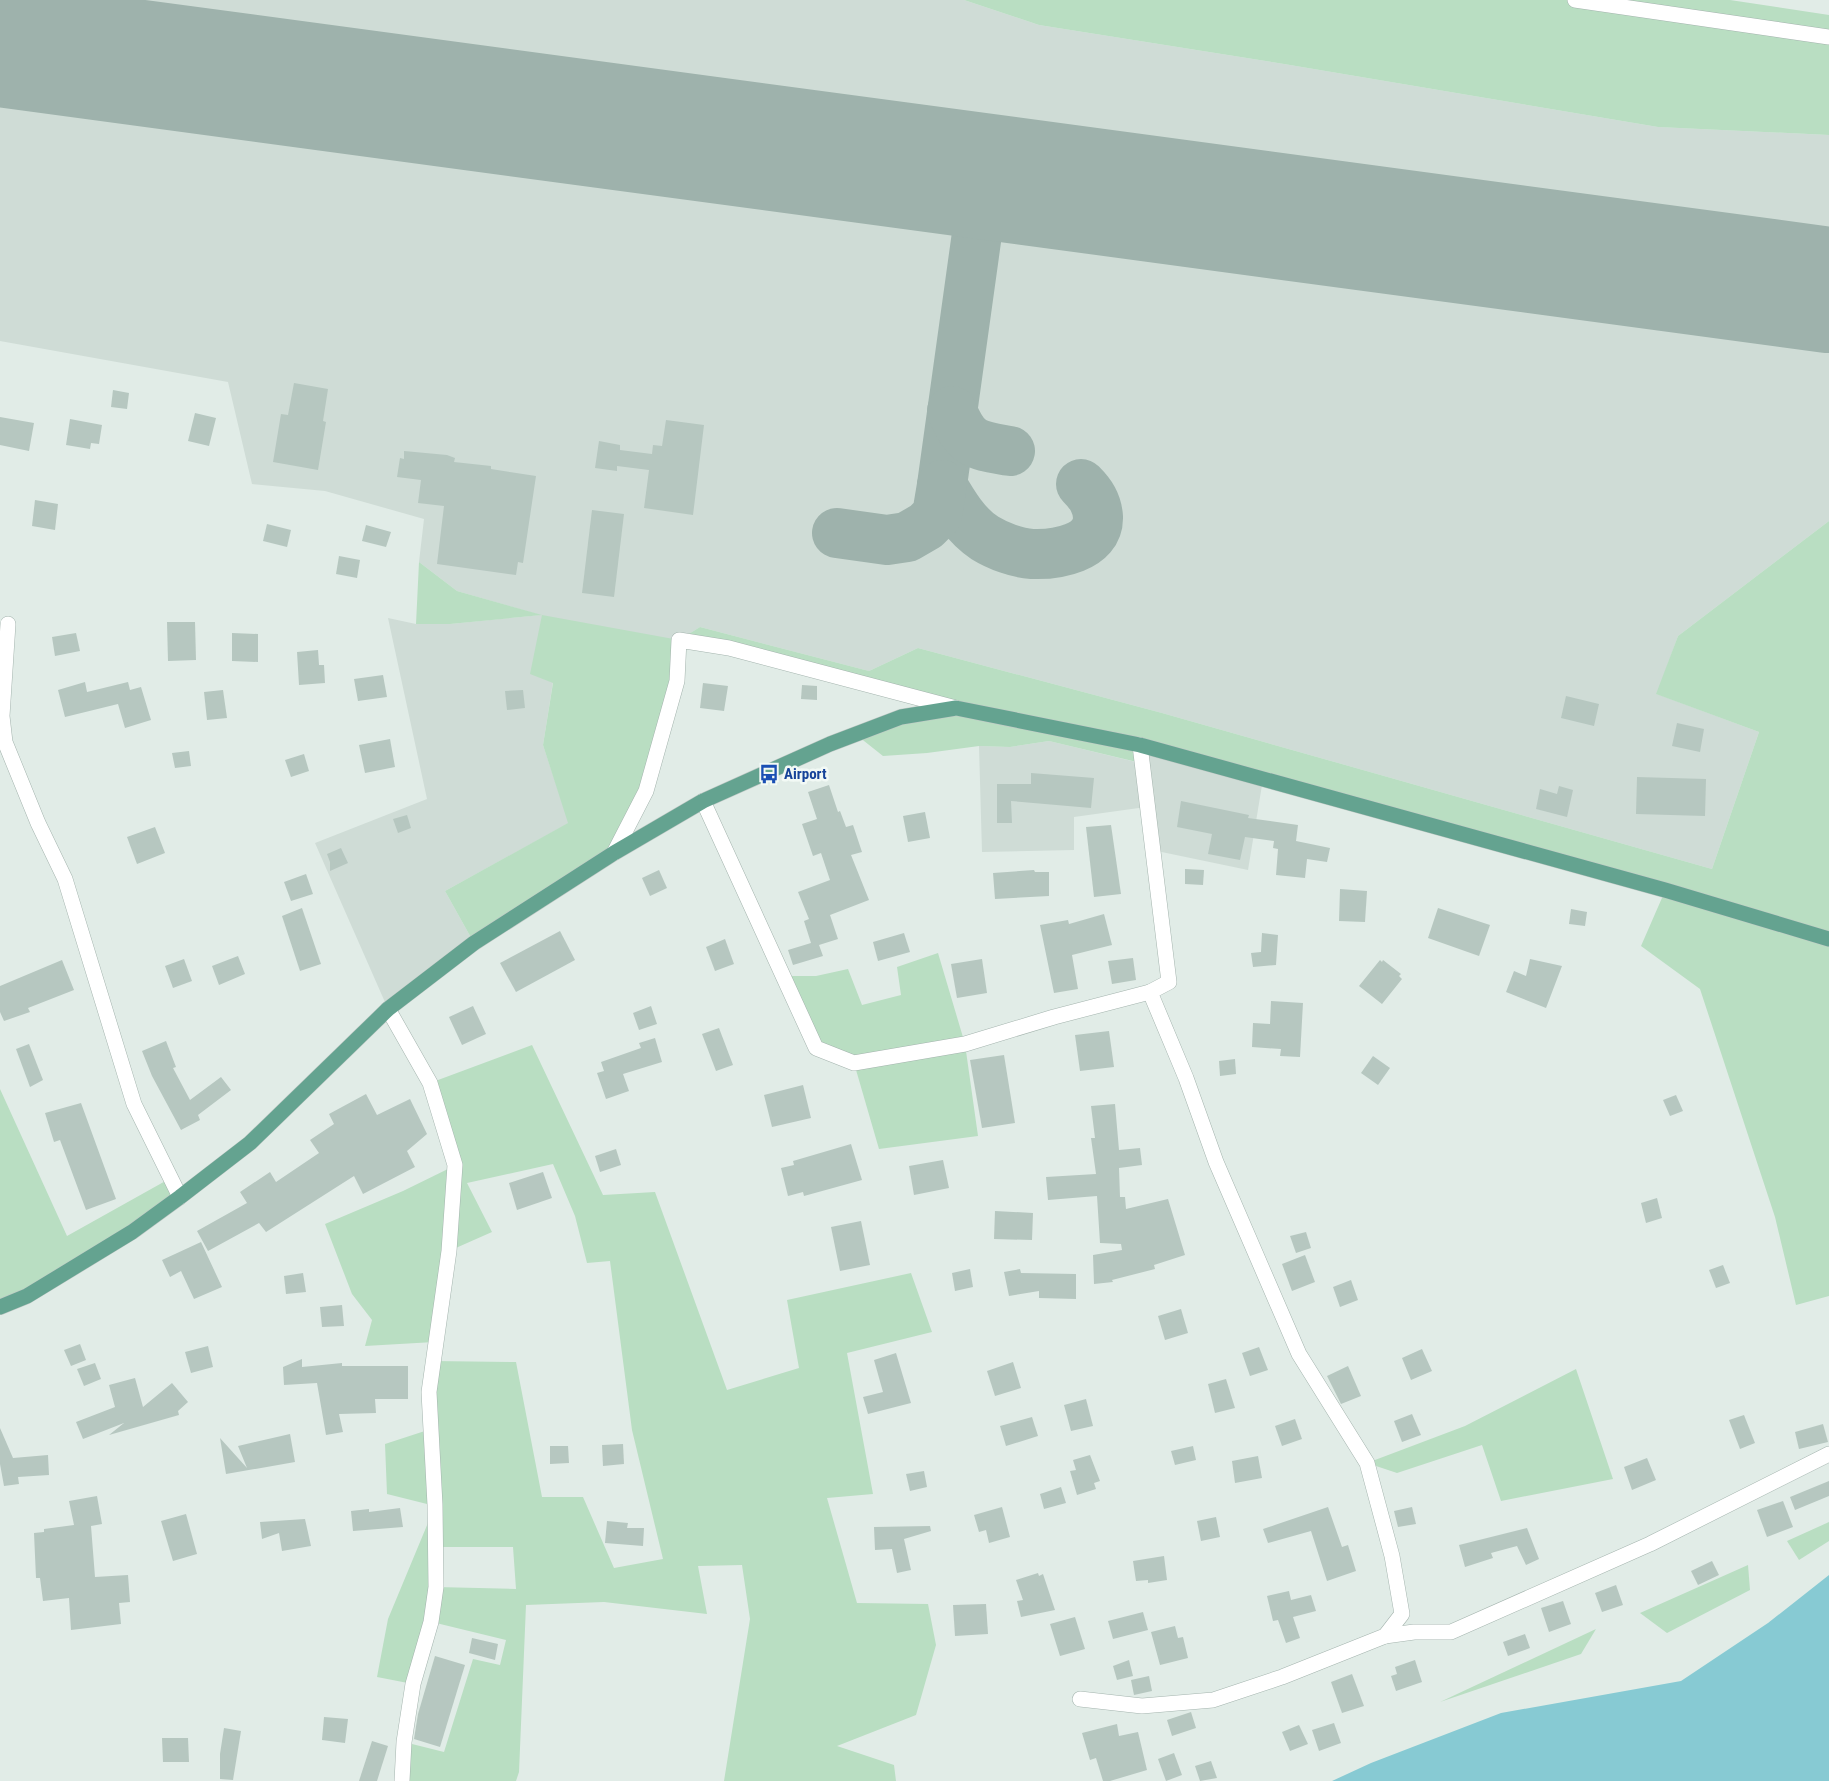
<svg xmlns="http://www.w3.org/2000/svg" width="1829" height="1781" font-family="'Roboto Condensed',sans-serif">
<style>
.built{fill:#cfdcd6}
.green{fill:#b9dec2;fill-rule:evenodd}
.water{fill:#87cad3}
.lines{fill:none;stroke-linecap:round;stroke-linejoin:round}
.taxiway{stroke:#9eb2ac;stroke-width:50}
.runway{stroke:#9eb2ac;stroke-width:126}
.building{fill:#b6c7c0}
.minor-casing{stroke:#a4b4ae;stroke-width:16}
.major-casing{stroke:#c1c9c6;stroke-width:16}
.minor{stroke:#fff;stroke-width:15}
.major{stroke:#64a390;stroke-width:15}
.labels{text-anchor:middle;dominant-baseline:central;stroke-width:5;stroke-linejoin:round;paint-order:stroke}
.transit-label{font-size:15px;font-weight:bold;fill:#164399;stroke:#f2f9f5;text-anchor:start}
</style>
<rect width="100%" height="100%" fill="#e1ece7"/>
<g class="built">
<path d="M0 0H964L1039 25 1284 64 1658 127 1829 135V521L1678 636 1657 694 1759 732 1712 869 1162 713 918 648 869 671 700 627 679 640 553 682 543 745 569 823 445 891 474 943 388 1009 315 843 427 799 388 618 416 624H450L540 615 457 591 419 562 424 519 325 491 252 484 228 382 0 341Z"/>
<path d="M1049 741 1140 763V745L1263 779 1248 870 1152 850 1146 807 1074 817V850L982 852 979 746 1010 747Z"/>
</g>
<g class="green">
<path d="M964 0H1730L1829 15V135L1658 127 1284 64 1039 25Z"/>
<path d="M1829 521V1296L1796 1305 1775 1217 1700 989 1641 946 1665 891 1140 745 1141 763 1049 741 1010 747 979 746 927 753 883 756 854 733 955 708 679 640 646 791 614 853 474 943 445 891 568 823 543 745 553 683 530 674 542 615 450 624H416L419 562 457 591 542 615 679 640 700 627 869 671 918 648 1162 713 1712 869 1759 732 1656 694 1678 636Z"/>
<path d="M938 953 965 1044 978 1136 879 1149 854 1063 816 1048 783 976H816L848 969 862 1005 901 995 897 967Z"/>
<path d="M532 1045 603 1195 655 1192 727 1390 799 1368 787 1300 911 1273 932 1332 847 1353 873 1494 827 1498 857 1603 928 1604 936 1645 916 1715 837 1746 894 1765 896 1781H724L750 1619 742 1565 698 1566 707 1614 604 1602 526 1605 519 1772 516 1781H402L404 1742 444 1752 473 1659 500 1665 506 1640 432 1622 413 1684 377 1677 388 1619 435 1506 387 1494 385 1444 431 1429 432 1361 516 1362 542 1497H583L614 1568 663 1559 632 1430 610 1261 587 1263 575 1216 553 1164 467 1183 492 1232 449 1251 434 1342 365 1346 372 1320 352 1294 325 1224 403 1191 454 1166 430 1083ZM436 1547H513L516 1589 436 1587Z"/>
<path d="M0 1089 67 1236 169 1179 180 1197 0 1307Z"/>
<path d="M1576 1369 1613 1479 1501 1501 1482 1445 1397 1473 1367 1463 1465 1426Z"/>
<path d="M1829 1522V1541L1799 1560 1787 1541Z"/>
<path d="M1748 1565 1750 1590 1667 1633 1640 1613Z"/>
<path d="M1596 1629 1581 1654 1440 1702Z"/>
</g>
<path class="water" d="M1829 1575V1781H1332L1371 1763 1501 1713 1681 1681 1768 1623Z"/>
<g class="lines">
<g class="taxiway">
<path d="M915 167C949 174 969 175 980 212L942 485C953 504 966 526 985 538 998 546 1017 553 1032 554 1056 555 1099 548 1098 517 1097 503 1091 494 1081 484"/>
<path d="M980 212C992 192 1005 185 1028 182"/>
<path d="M1798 286 1829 273"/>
<path d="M952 411C967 446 976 445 1010 451"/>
<path d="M837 533 887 540 907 537 926 526 937 515 942 485"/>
</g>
<path class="runway" d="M0 44 1829 290"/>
</g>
<g class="building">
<path d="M294 383 328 389 323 421 326 422 318 470 273 462 281 414 288 415Z"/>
<path d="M113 390 129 393 127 409 111 407Z"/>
<path d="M195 413 216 418 209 446 188 441Z"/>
<path d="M0 417 34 423 29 451 0 445Z"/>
<path d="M70 419 102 425 99 444 91 443 90 449 66 445Z"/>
<path d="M666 420 704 425 693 515 644 508 649 470 617 466V471L595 468 599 441 620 445V450L652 454 653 445 662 446Z"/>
<path d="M404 451 447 455 455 458 454 462 491 466V469L536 476 523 563 518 562 516 575 437 564 444 506 418 503 421 480 397 477 400 458 404 459Z"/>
<path d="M35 500 58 504 55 530 32 526Z"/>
<path d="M592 510 624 514 614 597 582 593Z"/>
<path d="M267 524 291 530 287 547 263 541Z"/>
<path d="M366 525 391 532 386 547 362 541Z"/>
<path d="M339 556 360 560 357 578 336 574Z"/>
<path d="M167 622H195L196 660 168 661Z"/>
<path d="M76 633 80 651 55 656 52 637Z"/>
<path d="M232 633 258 634V662L232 661Z"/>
<path d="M318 650 319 665H324L325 683 299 685 297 652Z"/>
<path d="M383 675 387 697 358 701 354 679Z"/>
<path d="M85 682 87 692 128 682 130 690 141 687 151 720 125 728 118 704 65 717 58 690Z"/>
<path d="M703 683 728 686 724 711 700 708Z"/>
<path d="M802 685 817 686V700L801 699Z"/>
<path d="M223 690 227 718 207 720 204 692Z"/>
<path d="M523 690 525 708 507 710 505 691Z"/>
<path d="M1566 696 1599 704 1594 726 1561 718Z"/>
<path d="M1677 723 1704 729 1700 752 1672 746Z"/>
<path d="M390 739 395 767 365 773 359 745Z"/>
<path d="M189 751 191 766 175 768 172 753Z"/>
<path d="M304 754 309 771 291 777 285 760Z"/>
<path d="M1031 773 1094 778 1091 808 1011 801 1012 823H997V784H1031Z"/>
<path d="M1637 777 1706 779 1705 816 1636 814Z"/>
<path d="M829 785 838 812 840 811 846 827 853 825 862 852 851 855 869 900 830 915 838 939 819 945 823 956 793 965 788 950 811 943 804 921 809 919 798 892 830 880 821 853 813 856 802 824 817 819 808 792Z"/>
<path d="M1559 786 1573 790 1567 817 1536 809 1540 789 1557 794Z"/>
<path d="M1181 801 1249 815 1248 818 1298 825 1296 841 1330 848 1327 862 1307 859 1305 878 1276 875 1278 849 1273 848 1274 841 1245 837 1240 860 1208 854 1212 834 1177 827Z"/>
<path d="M925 812 930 838 908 842 903 816Z"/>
<path d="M407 815 411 828 398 833 393 819Z"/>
<path d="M1111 825 1121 894 1094 897 1086 827Z"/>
<path d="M155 827 165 853 137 864 127 837Z"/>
<path d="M341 848 348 863 330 871V862L327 854Z"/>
<path d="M1185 869 1204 870 1203 885 1185 884Z"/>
<path d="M659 870 667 888 650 896 642 878Z"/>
<path d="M1034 870 1035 872H1049V896L995 899 993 873Z"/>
<path d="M306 874 313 894 291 901 284 882Z"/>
<path d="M1340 889 1367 891 1365 922 1339 921Z"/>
<path d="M302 908 321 964 300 971 282 916Z"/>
<path d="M1438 908 1490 925 1479 956 1428 938Z"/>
<path d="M1571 909 1587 912 1585 926 1569 924Z"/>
<path d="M1104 914 1112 945 1072 955 1078 989 1054 993 1040 925 1068 920 1069 924Z"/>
<path d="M560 931 575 960 516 992 500 963Z"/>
<path d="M904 933 910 952 878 961 873 942Z"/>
<path d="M1262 933 1278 935 1276 965 1253 967 1251 953 1261 952Z"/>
<path d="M725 939 734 964 715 971 706 947Z"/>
<path d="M238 956 245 974 219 985 212 966Z"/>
<path d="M1133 958 1136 980 1112 984 1108 961Z"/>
<path d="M184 959 192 981 173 988 165 966Z"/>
<path d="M982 959 987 993 957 998 951 964Z"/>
<path d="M1530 959 1562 966 1546 1008 1506 992 1514 971 1526 976Z"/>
<path d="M62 960 74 990 28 1008 30 1012 4 1021 0 1012V986Z"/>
<path d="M1380 960 1382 962 1383 960 1401 974 1399 976 1402 979 1382 1004 1359 986Z"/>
<path d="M1271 1001 1303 1003 1300 1057 1280 1056 1281 1049 1252 1047 1253 1023 1270 1024Z"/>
<path d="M473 1006 486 1034 462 1045 449 1017Z"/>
<path d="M651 1006 657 1024 639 1030 633 1013Z"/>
<path d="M719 1028 733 1065 716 1071 702 1034Z"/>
<path d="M1109 1031 1114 1067 1080 1071 1075 1035Z"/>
<path d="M655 1038 662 1062 623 1074 629 1091 606 1099 597 1073 604 1071 601 1062 641 1048 639 1043Z"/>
<path d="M166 1041 176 1067 173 1068 190 1100 221 1077 231 1090 198 1115 200 1120 181 1130 152 1076 142 1051Z"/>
<path d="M29 1044 43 1080 30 1087 16 1049Z"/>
<path d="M1004 1055 1015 1123 982 1128 970 1060Z"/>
<path d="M1373 1056 1390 1068 1378 1085 1361 1073Z"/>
<path d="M1235 1059 1236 1074 1220 1076 1219 1061Z"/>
<path d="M803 1085 811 1118 772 1127 764 1095Z"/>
<path d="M366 1094 377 1115 410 1099 427 1134 407 1151 415 1167 363 1194 354 1176 266 1232 259 1223 208 1251 197 1231 247 1203 240 1192 270 1172 276 1182 319 1153 310 1140 334 1124 329 1114Z"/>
<path d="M1676 1095 1683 1111 1670 1116 1663 1100Z"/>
<path d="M81 1103 116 1199 86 1210 60 1140 54 1142 45 1113Z"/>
<path d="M1115 1104 1119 1150 1140 1148 1142 1165 1119 1168 1120 1197H1125L1126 1209 1168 1199 1185 1255 1154 1265 1155 1269 1112 1280 1113 1282 1094 1284 1093 1255 1122 1250 1121 1244 1100 1243 1097 1196 1048 1200 1046 1177 1096 1174 1091 1138H1095L1091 1106Z"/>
<path d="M851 1144 862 1180 804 1196 803 1192 788 1196 781 1168 794 1165 793 1161Z"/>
<path d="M616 1149 621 1165 600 1172 595 1156Z"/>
<path d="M943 1160 949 1188 914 1195 909 1166Z"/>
<path d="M543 1172 552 1198 517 1210 509 1183Z"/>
<path d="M1657 1198 1662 1218 1646 1223 1641 1203Z"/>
<path d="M995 1211 1033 1213 1032 1240 994 1239Z"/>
<path d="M861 1221 870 1265 840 1271 831 1227Z"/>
<path d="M1306 1232 1311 1248 1296 1253 1290 1236Z"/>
<path d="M201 1242 222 1287 194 1299 181 1271 170 1277 162 1260Z"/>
<path d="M1305 1255 1315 1282 1292 1291 1282 1264Z"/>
<path d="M1723 1265 1730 1283 1716 1288 1709 1270Z"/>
<path d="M970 1269 973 1287 955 1291 952 1273Z"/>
<path d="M1020 1269 1021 1273 1076 1274V1299L1039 1298V1291L1009 1296 1004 1272Z"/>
<path d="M303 1273 306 1292 286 1294 284 1276Z"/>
<path d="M1351 1280 1358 1300 1340 1307 1333 1287Z"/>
<path d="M342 1305 344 1326 322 1327 320 1307Z"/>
<path d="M1181 1309 1188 1333 1165 1340 1158 1316Z"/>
<path d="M80 1344 86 1360 71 1366 64 1350Z"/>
<path d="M208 1346 213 1367 191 1373 185 1352Z"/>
<path d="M1259 1347 1268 1370 1250 1376 1242 1353Z"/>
<path d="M1422 1349 1432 1371 1411 1380 1402 1358Z"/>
<path d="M896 1353 911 1403 868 1414 863 1397 883 1392 874 1360Z"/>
<path d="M302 1359V1367L342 1363V1366H408V1399H375L376 1413 339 1414 343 1432 326 1435 317 1383 284 1385 283 1367Z"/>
<path d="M1013 1362 1021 1388 995 1396 987 1371Z"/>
<path d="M95 1363 101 1379 84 1386 77 1369Z"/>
<path d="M1348 1366 1361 1396 1341 1404 1327 1376Z"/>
<path d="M135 1378 143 1407 172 1383 188 1402 178 1411 179 1415 109 1435 124 1423 83 1439 76 1422 115 1407 109 1385Z"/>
<path d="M1226 1379 1235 1408 1215 1413 1208 1384Z"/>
<path d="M1086 1399 1093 1426 1071 1431 1064 1405Z"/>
<path d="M1412 1414 1421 1435 1402 1442 1394 1421Z"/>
<path d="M1744 1415 1755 1443 1740 1449 1729 1420Z"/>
<path d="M1032 1417 1038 1436 1006 1446 1000 1426Z"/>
<path d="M1295 1419 1302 1439 1282 1446 1275 1426Z"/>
<path d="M1823 1424 1828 1442 1799 1449 1795 1432Z"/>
<path d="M0 1428 13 1458 48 1455 49 1475 18 1477 19 1484 4 1486 0 1464Z"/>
<path d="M290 1434 295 1462 226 1474 220 1438 247 1468 238 1446Z"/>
<path d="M623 1444 624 1464 603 1466 602 1445Z"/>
<path d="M550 1446H568L569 1463 550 1464Z"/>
<path d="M1193 1446 1196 1460 1175 1465 1171 1451Z"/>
<path d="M1090 1455 1100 1481 1094 1483 1096 1489 1077 1495 1070 1471 1076 1470 1073 1460Z"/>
<path d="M1258 1456 1262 1478 1235 1483 1232 1461Z"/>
<path d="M1647 1458 1656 1480 1632 1490 1624 1467Z"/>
<path d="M924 1471 927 1487 910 1491 906 1474Z"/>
<path d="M1829 1481V1496L1795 1510 1790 1497Z"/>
<path d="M1061 1487 1066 1503 1044 1509 1040 1494Z"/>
<path d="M97 1496 102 1524 91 1526 95 1577 128 1575 130 1602 119 1603 121 1624 71 1630 69 1598 43 1601 40 1578H36L34 1533 44 1532V1529L74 1525 69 1501Z"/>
<path d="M1783 1501 1793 1527 1767 1537 1757 1510Z"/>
<path d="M1002 1507 1010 1537 989 1543 986 1530 979 1532 974 1515Z"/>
<path d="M1328 1507 1342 1547 1348 1545 1356 1571 1327 1581 1311 1531 1268 1543 1263 1529Z"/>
<path d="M1412 1507 1416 1524 1398 1527 1394 1511Z"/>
<path d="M400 1508 403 1527 353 1531 351 1511 369 1509V1512Z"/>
<path d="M186 1514 197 1554 173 1561 161 1521Z"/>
<path d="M1216 1517 1220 1537 1201 1541 1197 1521Z"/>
<path d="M305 1519 311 1546 282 1551 279 1533 262 1539 260 1522Z"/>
<path d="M607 1521 628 1523 627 1528H644L643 1546 605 1543Z"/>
<path d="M930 1526 931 1531 904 1539 911 1570 897 1573 892 1549 875 1550 874 1527Z"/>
<path d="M1527 1528 1539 1559 1526 1565 1517 1546 1491 1553 1493 1558 1465 1567 1459 1545Z"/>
<path d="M1164 1556 1167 1580 1148 1583V1580L1136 1581 1133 1561Z"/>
<path d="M1712 1561 1719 1575 1698 1585 1691 1571Z"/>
<path d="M1038 1573 1039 1576 1043 1574 1055 1610 1021 1617 1017 1601 1023 1600 1016 1580Z"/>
<path d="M1616 1585 1623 1605 1602 1612 1595 1593Z"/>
<path d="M1289 1591 1291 1600 1311 1595 1316 1611 1293 1617 1300 1638 1286 1643 1278 1620 1273 1621 1267 1596Z"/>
<path d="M1563 1601 1571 1624 1549 1632 1541 1608Z"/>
<path d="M986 1604 988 1634 955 1636 953 1605Z"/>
<path d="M1143 1612 1148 1630 1113 1639 1108 1621Z"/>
<path d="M1075 1617 1085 1649 1060 1656 1050 1624Z"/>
<path d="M1175 1626 1178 1638 1183 1637 1188 1658 1160 1665 1151 1632Z"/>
<path d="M1525 1634 1530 1648 1508 1656 1503 1642Z"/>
<path d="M472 1638 498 1644 495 1660 469 1653Z"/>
<path d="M435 1656 465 1665 440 1747 414 1739 418 1714Z"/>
<path d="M1129 1660 1133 1676 1117 1680 1113 1666Z"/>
<path d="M1415 1660 1422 1682 1396 1691 1391 1676 1397 1674 1395 1667Z"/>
<path d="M1352 1674 1364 1706 1342 1713 1331 1682Z"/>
<path d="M1149 1676 1152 1691 1134 1695 1131 1680Z"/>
<path d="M1191 1712 1196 1728 1172 1736 1167 1720Z"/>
<path d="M324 1717 348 1719 345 1743 322 1740Z"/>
<path d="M1334 1723 1341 1743 1319 1751 1312 1730Z"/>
<path d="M1117 1724 1119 1736 1138 1732 1147 1770 1110 1781H1103L1096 1758 1090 1760 1082 1733Z"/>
<path d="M1299 1725 1308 1744 1290 1751 1282 1732Z"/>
<path d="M224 1728 241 1731 233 1780 220 1779V1754Z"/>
<path d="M162 1738H188L189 1762H163Z"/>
<path d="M372 1741 388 1746 377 1781H359Z"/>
<path d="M1174 1753 1182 1775 1166 1781 1158 1759Z"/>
<path d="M1211 1761 1217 1778 1200 1781 1195 1766Z"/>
</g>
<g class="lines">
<defs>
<g id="minor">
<path d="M1575 0 1829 37"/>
<path d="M8 624 2 716 5 742 38 823 65 879 134 1104 180 1197"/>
<path d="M703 801 816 1048 854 1063 965 1044 1054 1017 1150 992"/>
<path d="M614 853 646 791 677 681 679 640 729 648 956 708"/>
<path d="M388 1009 430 1083 455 1165 449 1251 429 1392 435 1505 436 1587 431 1622 413 1684 404 1742 402 1781"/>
<path d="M1385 1636 1414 1632H1451L1650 1544 1829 1454"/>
<path d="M1080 1699 1142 1706 1213 1700 1282 1677 1385 1636 1402 1614 1392 1556 1367 1463 1299 1354 1216 1162 1186 1078 1150 992 1169 982 1140 745"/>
</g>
<path id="major" d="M0 1307 27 1296 132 1232 180 1197 250 1143 388 1009 474 943 614 853 703 801 830 744 901 717 956 708 1140 745 1665 890 1829 939"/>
</defs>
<use href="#minor" class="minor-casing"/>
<use href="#major" class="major-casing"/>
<use href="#minor" class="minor"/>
<use href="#major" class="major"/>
</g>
<defs>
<symbol id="bus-bare" viewBox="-9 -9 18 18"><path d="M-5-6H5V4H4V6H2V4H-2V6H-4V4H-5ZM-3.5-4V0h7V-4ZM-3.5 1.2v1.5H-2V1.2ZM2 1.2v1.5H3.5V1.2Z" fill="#1a4fb4" stroke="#f2f9f5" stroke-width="2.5" paint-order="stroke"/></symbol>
</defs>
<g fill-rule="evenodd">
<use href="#bus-bare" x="755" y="760" width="28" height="28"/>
</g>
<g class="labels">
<g class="transit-label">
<text x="784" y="774">Airport</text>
</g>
</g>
</svg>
